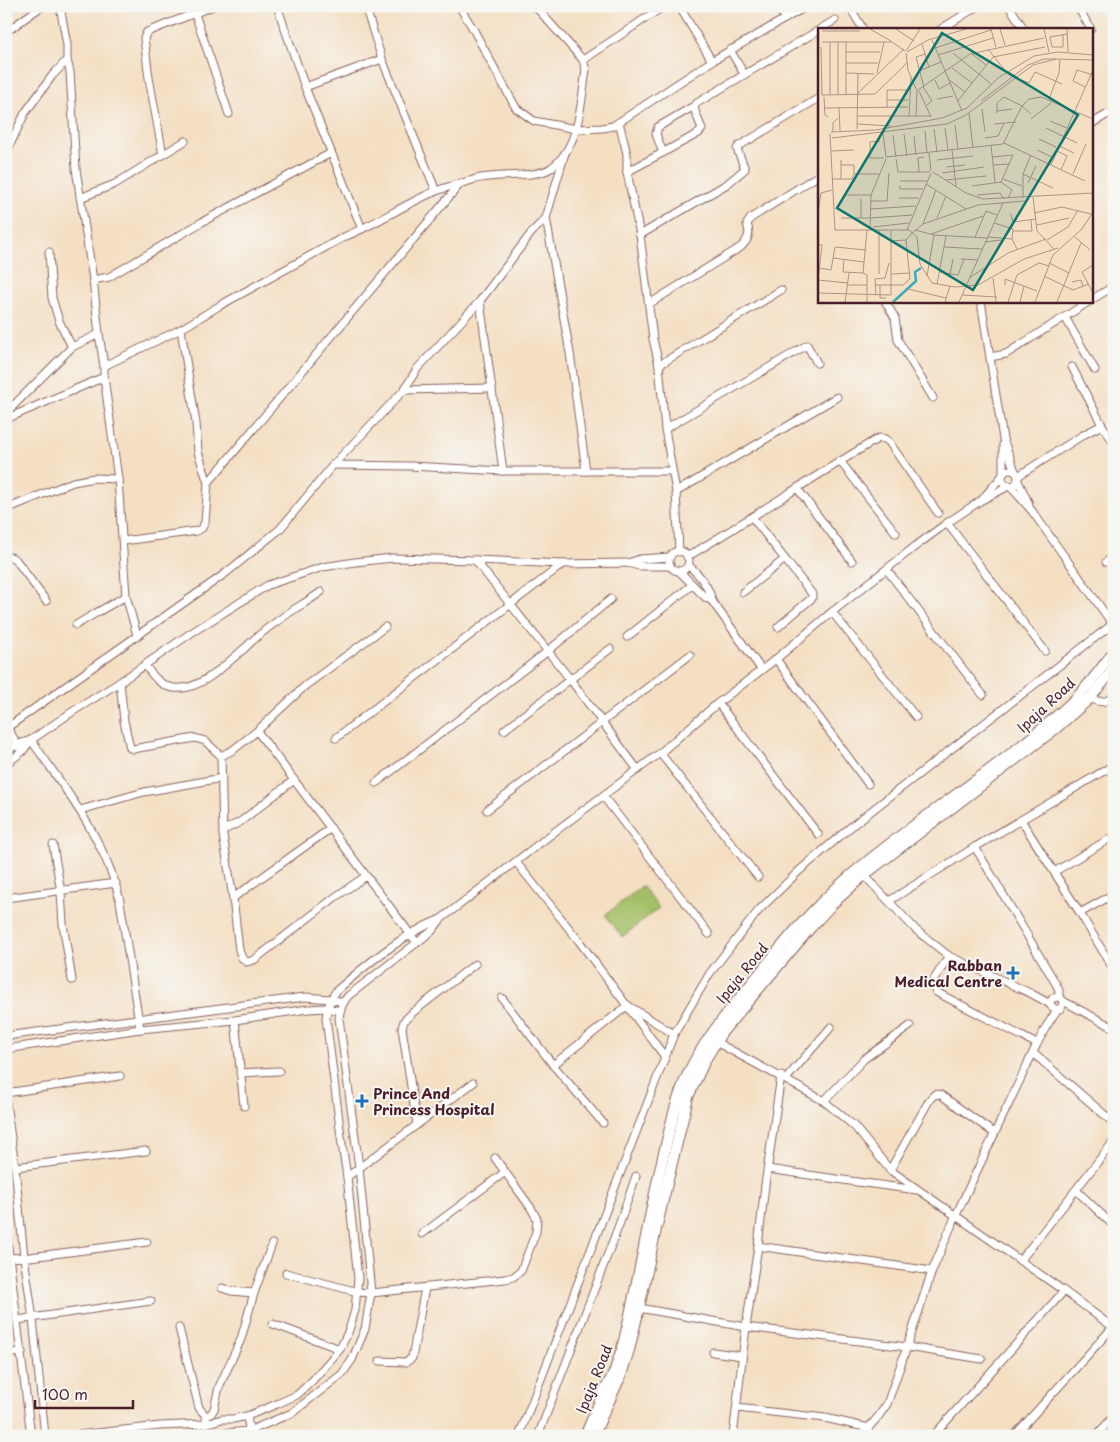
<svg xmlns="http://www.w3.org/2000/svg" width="1120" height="1442" font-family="'Playpen Sans',sans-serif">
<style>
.garden{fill:#a3bf66;stroke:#766f48}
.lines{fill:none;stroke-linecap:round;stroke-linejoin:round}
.street-casing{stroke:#866260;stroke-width:9}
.secondary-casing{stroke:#866260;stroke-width:12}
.street{stroke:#fff;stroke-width:7}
.secondary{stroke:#fff;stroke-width:10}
.poi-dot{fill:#1f6fb2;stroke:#f6f6f2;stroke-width:2}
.labels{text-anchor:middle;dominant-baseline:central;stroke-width:4;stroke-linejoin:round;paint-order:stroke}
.street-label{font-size:14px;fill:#4a1f2b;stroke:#f6f6f2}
.poi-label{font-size:14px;font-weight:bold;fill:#4a1f2b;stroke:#f6f6f2;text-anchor:end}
.inset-river{fill:none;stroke:#3da9bc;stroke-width:2.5}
.inset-road{fill:none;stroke:#b09286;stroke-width:1}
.view{fill:#0f766e;fill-opacity:0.15;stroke:#0f766e;stroke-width:2.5}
.inset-edge{fill:none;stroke:#4a1f2b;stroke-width:2.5}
</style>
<rect width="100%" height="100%" fill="#f6f6f2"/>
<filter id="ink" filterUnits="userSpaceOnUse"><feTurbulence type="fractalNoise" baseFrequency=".02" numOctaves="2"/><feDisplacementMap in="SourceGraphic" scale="10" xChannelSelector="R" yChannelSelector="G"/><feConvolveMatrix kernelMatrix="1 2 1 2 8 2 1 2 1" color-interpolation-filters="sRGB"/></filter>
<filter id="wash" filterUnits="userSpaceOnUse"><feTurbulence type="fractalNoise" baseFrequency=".0096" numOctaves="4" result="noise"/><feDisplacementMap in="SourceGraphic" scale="20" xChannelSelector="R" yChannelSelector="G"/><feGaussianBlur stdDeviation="1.12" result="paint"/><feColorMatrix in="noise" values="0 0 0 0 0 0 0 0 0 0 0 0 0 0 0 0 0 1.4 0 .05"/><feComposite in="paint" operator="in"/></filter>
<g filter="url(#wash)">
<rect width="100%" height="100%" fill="#f4dfc3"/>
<path class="garden" d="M642 886 659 908 622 937 605 915Z"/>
</g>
<g filter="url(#ink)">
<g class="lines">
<defs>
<g id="street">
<path d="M60 6 67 45V60L70 72 76 169 93 280 99 334 104 366V377L118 479 126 596 137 635"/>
<path d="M277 6 305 87 362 229"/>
<path d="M365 6 382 59 436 191"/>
<path d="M459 6 472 27 516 108 534 121 576 129 602 128 613 126 712 61 807 6"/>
<path d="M679 6 712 61"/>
<path d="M779 6 785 19"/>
<path d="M849 6 863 29"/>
<path d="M1009 6 1024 29"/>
<path d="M1077 6 1091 29"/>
<path d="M195 14 229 114"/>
<path d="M820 29 835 20"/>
<path d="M941 29 978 6"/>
<path d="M6 32 42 6"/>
<path d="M730 50 744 74"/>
<path d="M583 60 664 6"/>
<path d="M305 87 382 59"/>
<path d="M619 122 627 154V172L640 235 653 339 659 365 665 429 676 492 679 552"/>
<path d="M1091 124 1108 114"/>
<path d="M6 153 25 113 52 76 67 60"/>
<path d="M663 153 656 134 658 127 694 106"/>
<path d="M163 155 149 78 144 38 147 32 213 6"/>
<path d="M627 172 699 133 702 129 695 111 694 106 697 103 819 30"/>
<path d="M80 198 115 184 185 141"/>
<path d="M546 218 570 353 586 471"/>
<path d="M640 235 727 184 745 169 737 149 739 146 819 98"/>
<path d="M49 252 52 298 59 321 72 347"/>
<path d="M93 280 109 277 202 222 331 153"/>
<path d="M1091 300 1114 286"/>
<path d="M480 301 503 471"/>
<path d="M885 301 895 318 898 340 933 398"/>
<path d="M981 301 1003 439 1015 471"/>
<path d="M649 304 741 247C748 240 751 234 747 224L751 218 819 175"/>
<path d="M1065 317 1095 370"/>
<path d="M990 357 1006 354 1090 301"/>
<path d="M659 365 781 290"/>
<path d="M104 366 181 329 219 306 344 237C376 224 405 204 436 191 449 186 463 183 476 179 496 174 537 178 551 168 580 147 581 102 586 70L583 60 535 6"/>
<path d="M1072 367 1102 425"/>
<path d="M404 390 492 388"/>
<path d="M6 413 72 347 99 334"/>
<path d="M6 419 104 377"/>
<path d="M665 429 807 345 817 363"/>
<path d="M840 461 896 533"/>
<path d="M333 465 411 466 503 471H671"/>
<circle cx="1010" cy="478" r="8"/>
<path d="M1003 473V444"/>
<path d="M1018 476 1083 435 1102 425 1114 443"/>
<path d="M1018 481 1029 504"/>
<path d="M208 483 460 184"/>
<path d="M1010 486 1032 511 1114 626"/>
<path d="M797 488 852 561"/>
<path d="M676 492 837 397"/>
<path d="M984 497 1002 476"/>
<path d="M6 509 73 482 94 478 118 479"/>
<path d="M752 517 812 594V598L778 627"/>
<path d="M947 523 1045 651"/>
<path d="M123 541 197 531 202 528 205 522 208 483 198 452 196 423 181 329"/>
<circle cx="679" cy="561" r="10"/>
<path d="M6 557H11L16 560 46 601"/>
<path d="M687 557C752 518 814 476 879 438L885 439 889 442 938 513"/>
<path d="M475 560 570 679 638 770"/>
<path d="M1106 562 1114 557"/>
<path d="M628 563 640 559 670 557"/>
<path d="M688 565C700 575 709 586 712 601L761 669"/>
<path d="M887 570 983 695"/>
<path d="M679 571 705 597 712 601"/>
<path d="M743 592 785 559"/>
<path d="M832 612 916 717"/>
<path d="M76 625 96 613 126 596"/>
<path d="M627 637 692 585"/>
<path d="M776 659 868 784"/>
<path d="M145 665C152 675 161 687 174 688 200 692 228 662 246 647 256 637 267 628 279 620 292 610 307 602 321 592"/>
<path d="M120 682 124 721 130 748 133 749 195 738 205 741 221 756"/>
<path d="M1090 698C1100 703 1104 703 1114 697"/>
<path d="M718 703 818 834"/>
<path d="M6 725 19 748"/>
<path d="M8 727 226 573 280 529 333 465 404 390 417 369 480 301 532 232 546 218 565 153"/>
<path d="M504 730 610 649"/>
<path d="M257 731 414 939"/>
<path d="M336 738 563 564"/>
<path d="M31 740C66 790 106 841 120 901L140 1029"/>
<path d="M6 752 16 745 31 740 72 712 120 682 191 633 268 585 323 567 355 562 393 558 475 560 563 564 627 563 639 566H670"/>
<path d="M660 753 758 877"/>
<path d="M6 764 22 752 31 740"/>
<path d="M376 783 548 651 611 599"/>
<path d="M603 796 709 934"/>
<path d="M80 810 144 792 222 778"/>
<path d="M487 810 690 655"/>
<path d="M1021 820 1080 913 1114 970"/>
<path d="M224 830 240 822 294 780"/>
<path d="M53 845 61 892 63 924 72 980"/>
<path d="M975 847 1056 984 1059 990V997C1064 1000 1064 1004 1060 1009H1055L1050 1005V1002L1053 998 1059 997"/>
<path d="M516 862 579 941 665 1057"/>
<path d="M1054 872 1114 836"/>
<path d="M864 875 916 930 949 956 1032 994 1050 1004"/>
<path d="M366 876 334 898 254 960 247 962 242 958 239 950 233 898 223 835 221 756 233 750 257 731 305 686 385 627"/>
<path d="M6 898 116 883"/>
<path d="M233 898 331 828"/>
<path d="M889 901 975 847 1114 765"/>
<path d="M1080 913 1114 894"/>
<path d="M949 956 933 981V986L936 992 1037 1044"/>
<path d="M502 998 553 1065 603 1123"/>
<path d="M1063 1001 1114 1028"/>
<path d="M632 1008 674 1034"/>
<path d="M235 1020 244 1106"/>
<path d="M6 1036 305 997 330 999 343 1002"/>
<path d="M716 1042 824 1101 854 1126 890 1170 1064 1291 1114 1328"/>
<path d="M6 1049 140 1029 235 1020 308 1009 327 1008 340 1011"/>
<path d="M1033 1053 1114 1123"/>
<path d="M553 1065 628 1005"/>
<path d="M240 1073 279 1071"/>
<path d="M786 1079 831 1027"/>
<path d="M6 1093 120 1076"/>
<path d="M824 1101 864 1059 910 1026"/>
<path d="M6 1103 15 1167 24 1257 33 1319 45 1436"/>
<path d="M417 1125 402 1028 404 1021 412 1013 475 964"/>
<path d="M15 1167 146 1151"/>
<path d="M768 1169 857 1182 917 1190"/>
<path d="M890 1170 930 1099 935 1094 941 1095 994 1133"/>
<path d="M347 1177 473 1083"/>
<path d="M1076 1190 1114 1226"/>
<path d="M6 1231 31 1436"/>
<path d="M422 1234 505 1172"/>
<path d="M758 1246 932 1271"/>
<path d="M6 1258 30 1257 147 1242"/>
<path d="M1020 1261 1114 1141"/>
<path d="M286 1273 358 1292 371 1293 505 1279 513 1277 521 1271 536 1232 537 1219 531 1208 495 1158"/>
<path d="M222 1288 231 1291 254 1293"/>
<path d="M639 1308 746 1327 907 1347 982 1359"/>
<path d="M17 1320 151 1301"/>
<path d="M273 1324 340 1349"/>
<path d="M179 1328 199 1408 206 1416V1421"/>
<path d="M713 1352 742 1356"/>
<path d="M6 1354 22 1352"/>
<path d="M380 1361 406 1362 412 1358 425 1288"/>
<path d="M737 1408 825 1418 869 1428"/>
<path d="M206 1416 211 1414 214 1409 219 1387 241 1339 254 1293 272 1244"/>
<path d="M247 1416 250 1436"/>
<path d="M69 1436 160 1426 205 1424 222 1419H233L247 1416 277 1404 297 1395 312 1381 340 1349 349 1330 355 1310 358 1278 347 1177 342 1144 326 1018C327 1007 330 1000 336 991 367 964 403 934 441 919L553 833 660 753 718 703 776 659 832 612 917 545 947 523 980 501 1009 486"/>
<path d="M192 1436 249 1431 292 1413 342 1374 352 1360 365 1329 371 1293 359 1167 339 1018C340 1009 342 1003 348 996L432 931 441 919"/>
<path d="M519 1436 674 1034 710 973 759 910 799 871 853 825 1114 623"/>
<path d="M538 1436 619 1225 636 1176"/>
<path d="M733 1436 746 1327 758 1246 765 1185 781 1076"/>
<path d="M861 1436 878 1417 887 1404 907 1347 932 1271 956 1215 1037 1044 1046 1027 1057 1010"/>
<path d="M933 1436 1064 1291"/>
<path d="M1014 1436 1113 1327"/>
<path d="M1096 1436 1114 1416"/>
</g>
<g id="secondary">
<path d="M585 1436 604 1392 614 1373 622 1349C638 1285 648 1220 663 1157 670 1129 675 1102 687 1076 702 1043 725 1016 748 988 779 949 811 909 850 876 922 814 1005 766 1074 700 1089 686 1101 668 1114 652"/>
<path d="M593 1436 621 1375 629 1350 639 1308 656 1229 688 1097 705 1060 722 1032 811 927 833 903 864 875 1055 729 1090 698 1114 669"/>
</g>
</defs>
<use href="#street" class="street-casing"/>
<use href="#secondary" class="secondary-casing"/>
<use href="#street" class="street"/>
<use href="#secondary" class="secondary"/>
</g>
</g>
<g class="poi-dot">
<path d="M1010.5 965.5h5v5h5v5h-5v5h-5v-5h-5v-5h5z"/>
<path d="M359.5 1093.5h5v5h5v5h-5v5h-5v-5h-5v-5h5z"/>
</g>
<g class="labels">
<g class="street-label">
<text transform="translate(1046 705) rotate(-43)">Ipaja Road</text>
<text transform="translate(742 973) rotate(-51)">Ipaja Road</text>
<text transform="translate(594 1379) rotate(-68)">Ipaja Road</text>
</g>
<g class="poi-label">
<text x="1002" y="965">Rabban<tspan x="1002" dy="16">Medical Centre</tspan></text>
<text x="373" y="1093" text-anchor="start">Prince And<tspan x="373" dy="16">Princess Hospital</tspan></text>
</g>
</g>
<g transform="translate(818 28)">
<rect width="275" height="275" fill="#f4dfc3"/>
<path class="inset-river" d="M75 274 98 253 97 244 103 240"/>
<path class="inset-road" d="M52 1 73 13M78 1 96 13M173 1 178 19M182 1 187 17M226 1 231 24M249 1 250 24M4 3H42M245 7V19H234L232 9 249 6M114 12 144 83M20 13V67M4 14H74L87 23M12 14V67M104 16 111 39M3 19 4 67 57 66 89 35M117 20 173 2M170 21 188 44M88 23 102 1M28 24H62M89 24 110 12 148 1M88 25 90 42 99 63M135 25 173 56M154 26 168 37M120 27 175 10M28 35H60M134 40 154 55M101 43 123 34M28 45 56 46M59 45 66 14M130 51 147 64M117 52 121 61 132 55M204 52 211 55 217 44 244 56M105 59 114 73 109 77M106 59 98 29 107 26M267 59 255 53 259 42 275 47M100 62 152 26 226 10M101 63 113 89M40 65 86 21M28 67V13M6 69 7 87 10 89M119 71 135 68M231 71 241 45 242 31M69 72H90M163 73 210 37 226 31H238M139 74 175 29 227 19M21 79 22 103M69 79V62H90M6 80 90 79M164 81 167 104M179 83 194 81M151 85 155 120M179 85V75L186 69 204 78 213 86M39 88H113M91 88 93 50M98 88 99 63M213 91 233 75M232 93 249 100M39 96 73 98M176 96 198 94M137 97 140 121M127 100 130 122M228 100 259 115M39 101 40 46M116 101 119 124M107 103 109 125M13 104 58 102 124 90 149 80 180 50 216 28 240 24 275 27M15 104V95L20 90M65 105 68 129 185 116 204 78 211 71 223 69 275 91M12 106 17 202H91L99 209 102 236 114 255 137 259 160 257 206 231 240 220M86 106 89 128M75 107 78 129M96 108 98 127M14 110 129 96 148 87 215 37 238 31 275 32M167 110 180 108 186 95M221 111 238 119M62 113 52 114V130H66M186 115 267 153M173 117 177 154M241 118 256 125M134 122 138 158M219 122 234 129M13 123 36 122M239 123 249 128 243 142M111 125 113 143M78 131 80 144H112M23 132V151M119 132 155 128M23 137H36V146M175 137 192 136M233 137 275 42M128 139 147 137M101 144 100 130 106 129M115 144 148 165 165 171 275 165M124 145 166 139M205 146 235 160M255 146 268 116M14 151H34L36 146H61M185 151 204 158M128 152 168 148M82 153H109M183 154 194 162 190 170M210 155 218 138M108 156 148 181M82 158V161H105M154 158 183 154 195 127 174 129M29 167H53M159 167 182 165 186 171M215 169 219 203 236 221M81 170H101M205 170V146L213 127M43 171V190M52 173H69L71 145M52 181 98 178M0 184 3 165 14 162M216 185 244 179 273 186M193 186 195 194 218 191M23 190H52M52 190 94 187M119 190 128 168M176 195 195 201 194 211M105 196 118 162M219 197 251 190M55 199 91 195M52 202 53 167 68 131M89 202 113 145M98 202 105 196 160 177 207 173M195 203H214L213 192M113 206 165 188M157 209 168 183 179 187M170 209 194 211 199 221M257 209 272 222M229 212 250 199 260 182M73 213 88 212M167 214 183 212M0 217H4L0 252M126 219 164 221M15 230 46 234M26 231 25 244 45 245M143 231 160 232M231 235 251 245M275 237 264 244 275 265M1 240 13 242 17 219 48 222M121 244 140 247 146 231M61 246V202M73 246 92 245M132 246 135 231M109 248 116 207M226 248 255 262 271 256M151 250 190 225 228 211M175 250 178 274M0 252 30 255M254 254 263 252 265 259M119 256 128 208M30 257H49M57 257H85L92 251 88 212 97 202 116 207 169 210M62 257V270H68M187 257V251L219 263M90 261 128 270M0 265 73 267V203M58 267 57 251 67 250 71 235M144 267 179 269M27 274 31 245M49 274V247L45 245 49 202M127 274 132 258M141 274 185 175M190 274 199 247 221 235 231 238M202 274 206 258M217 274 235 227 264 201 275 184M239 274 263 215"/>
<path class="view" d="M124 5 260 87 155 262 19 180Z"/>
<rect width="275" height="275" class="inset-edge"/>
</g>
<rect width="1120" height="1442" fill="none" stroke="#f6f6f2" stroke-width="25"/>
<path d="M35 1400v8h98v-8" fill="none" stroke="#4a1f2b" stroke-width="2.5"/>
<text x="42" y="1400" font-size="15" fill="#4a1f2b" stroke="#f6f6f2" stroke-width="4" paint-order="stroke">100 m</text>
</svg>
